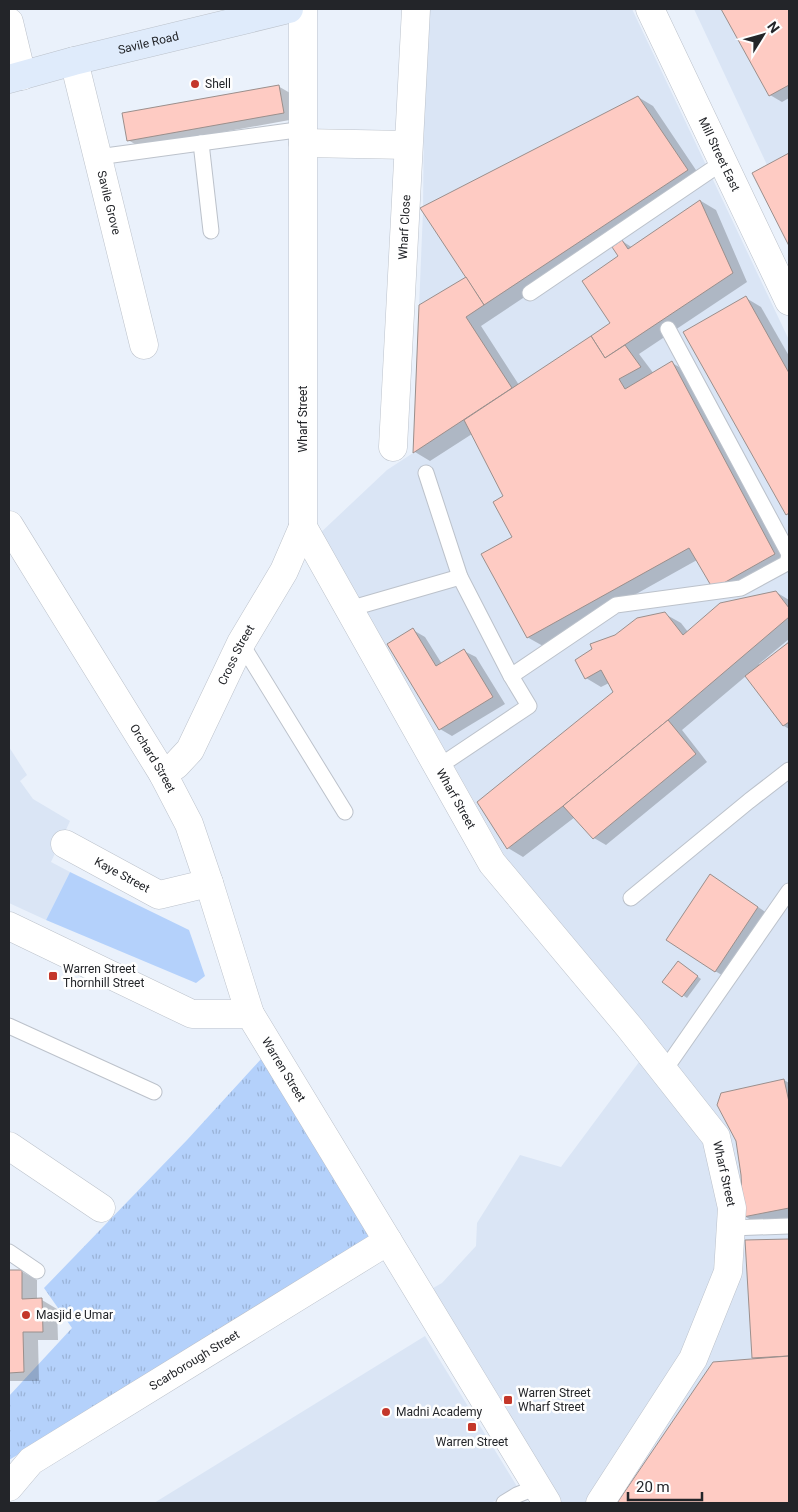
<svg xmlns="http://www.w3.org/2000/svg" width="798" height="1512" font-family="Roboto,sans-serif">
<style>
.built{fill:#dae5f5}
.green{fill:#b4d1fb}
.park{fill:url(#park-tufts)}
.shadow{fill:#0003}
.building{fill:#fecbc3;stroke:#9b8f8c}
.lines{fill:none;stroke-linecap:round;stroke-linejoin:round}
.service-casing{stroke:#bcc2cb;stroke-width:17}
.minor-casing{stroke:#bcc2cb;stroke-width:29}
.tertiary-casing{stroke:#bcc2cb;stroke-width:29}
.secondary-casing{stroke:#bcc2cb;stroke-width:29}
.service{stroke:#fff;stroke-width:15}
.minor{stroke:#fff;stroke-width:28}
.tertiary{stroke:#fff;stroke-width:28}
.secondary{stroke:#dfebfb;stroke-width:28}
.poi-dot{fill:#c4372a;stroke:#fefefe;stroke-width:2}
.labels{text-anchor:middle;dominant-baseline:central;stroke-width:5;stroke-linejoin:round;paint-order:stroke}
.street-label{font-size:12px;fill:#232529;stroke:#fefefe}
.poi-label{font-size:12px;fill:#232529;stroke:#fefefe;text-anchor:start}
</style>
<defs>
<pattern id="park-tufts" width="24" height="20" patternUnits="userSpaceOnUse" patternTransform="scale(1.25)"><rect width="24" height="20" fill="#b4d1fb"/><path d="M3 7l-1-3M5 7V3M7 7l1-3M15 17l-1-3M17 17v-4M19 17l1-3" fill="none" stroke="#9ab3d7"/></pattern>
</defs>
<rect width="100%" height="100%" fill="#eaf1fb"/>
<g class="built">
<path d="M425 9H632L789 340V1503H547L426 1292 442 1283 476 1246 477 1223 520 1155 561 1167 645 1054 510 865 359 598 317 536 387 470 413 453 423 211Z"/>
<path d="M694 9H789V212Z"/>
<path d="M9 747 27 775 20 781 33 799 70 821 51 862 70 872 46 920 9 903Z"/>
<path d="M425 1336 518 1488 491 1503H154Z"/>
</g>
<path class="green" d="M70 872 189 930 205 976 196 983 46 920Z"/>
<path class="park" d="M262 1058 373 1242 9 1460V1396L72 1328 44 1288 187 1140Z"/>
<g class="shadow">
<path d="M723 9H789V98L782 102 770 95Z"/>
<path d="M278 86 290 93 295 119 140 147 128 140Z"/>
<path d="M638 97 653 106 702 179 481 326 519 385 612 323 622 241 633 248 701 201 716 210 747 282 639 354 654 374 672 363 688 372 789 562 729 597 697 560 543 646 527 637 514 537 505 497 472 434 430 461 415 452 421 306 467 277Z"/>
<path d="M789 154V243L753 173Z"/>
<path d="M746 298 761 307 789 356V516L787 514Z"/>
<path d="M776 592 789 600V639L759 664 760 666 789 644V729L784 726 746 676 682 730 707 762 606 845 594 838 575 817 523 857 508 848 614 693 609 683 601 687 586 678 615 636 665 614 681 623 688 632Z"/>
<path d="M413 630 425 637 442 664 464 651 476 657 505 704 452 736 440 729Z"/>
<path d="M722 883 770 915 727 978 715 971Z"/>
<path d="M682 965 701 979 687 998 664 982Z"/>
<path d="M784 1080 789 1083V1219L760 1225 744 1216Z"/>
<path d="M789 1240V1503H619L713 1363 753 1359 746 1241Z"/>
<path d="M9 1271H21L37 1280V1300H42L57 1309 58 1340H38L39 1381H9Z"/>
</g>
<g class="building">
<path d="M721 9H789V85L769 96Z"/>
<path d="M279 85 284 113 127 141 122 113Z"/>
<path d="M638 96 688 170 484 305 420 208Z"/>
<path d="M789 153V246L752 173Z"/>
<path d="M700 200 733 273 605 358 591 336 610 323 582 281 618 256 612 247 622 240 628 249Z"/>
<path d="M466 277 484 305 466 317 512 388 413 453 419 305Z"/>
<path d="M746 296 789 373V513L786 515 683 332Z"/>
<path d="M591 336 605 358 625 345 641 367 619 379 625 389 672 361 775 554 713 589 689 548 527 638 481 554 512 537 493 502 503 496 464 420Z"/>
<path d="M776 591 789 608V617L668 720 563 806 507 849 477 802 613 692 601 670 585 679 575 660 592 649 590 644 615 635 637 618 665 612 683 635 720 603Z"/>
<path d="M413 628 436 666 464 649 493 697 439 730 387 644Z"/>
<path d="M789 642V722L783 726 745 676Z"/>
<path d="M668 720 696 754 593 839 563 806Z"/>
<path d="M710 874 758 907 715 972 666 940Z"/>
<path d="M678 961 698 976 682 997 662 982Z"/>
<path d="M784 1079 789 1102V1208L743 1217 741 1175 736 1141 717 1105 721 1093Z"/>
<path d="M789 1239V1356L752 1358 745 1240Z"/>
<path d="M9 1270H22V1299L42 1298 43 1332H23L24 1372 9 1373Z"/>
<path d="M789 1356V1503H617L713 1362Z"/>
</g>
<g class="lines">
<defs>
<g id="service">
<path d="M201 143 211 231"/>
<path d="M98 157 304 129"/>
<path d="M530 293 723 162"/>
<path d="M668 329 789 554"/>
<path d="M349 609 460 577 426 473"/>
<path d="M241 643 345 812"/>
<path d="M511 676 616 605 741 588 787 563 789 555"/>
<path d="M438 767 529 706 511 676 460 577"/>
<path d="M631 898 749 801 789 770"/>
<path d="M9 1026 154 1092"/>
<path d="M664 1071 789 891"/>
<path d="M731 1228 789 1226"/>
<path d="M9 1252 37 1271"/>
<path d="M504 1503 517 1495 537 1487"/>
</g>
<g id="minor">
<path id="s1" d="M303 9V527L492 863 630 1028 716 1137 732 1208 728 1272 693 1359 600 1503"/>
<path d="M9 22 22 76"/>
<path id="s2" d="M74 61 144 345"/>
<path d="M303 143 408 145"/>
<path id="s3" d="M393 447 416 9"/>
<path id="s4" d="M9 525 163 774 189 824 209 883 250 1014"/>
<path id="s5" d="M163 774 176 765 190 750 241 643 284 571 303 527"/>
<path id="s6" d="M65 844 159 895 209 883"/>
<path id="s7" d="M9 926 192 1014H250L547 1503"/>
<path d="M9 1146 101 1208"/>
<path id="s8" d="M9 1487 31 1461 388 1241"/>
</g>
<g id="tertiary">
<path id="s9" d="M650 9 789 301"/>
</g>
<g id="secondary">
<path id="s10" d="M9 79 74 61 289 9"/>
</g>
</defs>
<use href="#service" class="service-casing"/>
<use href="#minor" class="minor-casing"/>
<use href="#tertiary" class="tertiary-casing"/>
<use href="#secondary" class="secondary-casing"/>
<use href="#service" class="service"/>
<use href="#minor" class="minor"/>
<use href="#tertiary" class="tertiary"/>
<use href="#secondary" class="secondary"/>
</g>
<g class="poi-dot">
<circle cx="195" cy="84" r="5"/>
<rect x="48" y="971" width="10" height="10" rx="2.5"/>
<circle cx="26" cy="1315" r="5"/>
<rect x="503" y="1395" width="10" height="10" rx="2.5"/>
<circle cx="386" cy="1412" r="5"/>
<rect x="467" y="1422" width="10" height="10" rx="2.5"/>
</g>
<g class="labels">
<g class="street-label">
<text stroke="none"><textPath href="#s10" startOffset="144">Savile Road</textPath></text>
<text stroke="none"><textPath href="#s9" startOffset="161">Mill Street East</textPath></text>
<text stroke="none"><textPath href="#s2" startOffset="146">Savile Grove</textPath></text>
<text stroke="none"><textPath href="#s3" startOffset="220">Wharf Close</textPath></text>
<text transform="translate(303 419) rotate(-90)">Wharf Street</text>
<text stroke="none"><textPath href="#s5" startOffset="142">Cross Street</textPath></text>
<text stroke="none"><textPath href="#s4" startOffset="274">Orchard Street</textPath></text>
<text stroke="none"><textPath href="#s1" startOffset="830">Wharf Street</textPath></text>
<text stroke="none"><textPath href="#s6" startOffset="65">Kaye Street</textPath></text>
<text stroke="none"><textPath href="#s7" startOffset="326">Warren Street</textPath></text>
<text stroke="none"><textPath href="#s1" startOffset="1295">Wharf Street</textPath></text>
<text stroke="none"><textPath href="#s8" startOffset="226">Scarborough Street</textPath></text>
</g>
<g class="poi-label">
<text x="205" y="84">Shell</text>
<text x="63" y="969">Warren Street<tspan x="63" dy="14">Thornhill Street</tspan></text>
<text x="36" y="1315">Masjid e Umar</text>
<text x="518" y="1393">Warren Street<tspan x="518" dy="14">Wharf Street</tspan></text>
<text x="396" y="1412">Madni Academy</text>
<text x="472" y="1442" text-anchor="middle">Warren Street</text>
</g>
</g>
<rect width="798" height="1512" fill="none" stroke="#232529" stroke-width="20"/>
<g transform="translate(763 35) rotate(53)" stroke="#fefefe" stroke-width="4" paint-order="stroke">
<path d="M0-4L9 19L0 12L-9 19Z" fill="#232529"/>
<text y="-8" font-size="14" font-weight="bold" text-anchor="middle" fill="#232529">N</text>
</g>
<path d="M628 1492v8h74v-8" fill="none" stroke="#232529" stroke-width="2.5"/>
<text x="636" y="1492" font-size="15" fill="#232529" stroke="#fefefe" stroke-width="4" paint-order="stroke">20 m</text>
</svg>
